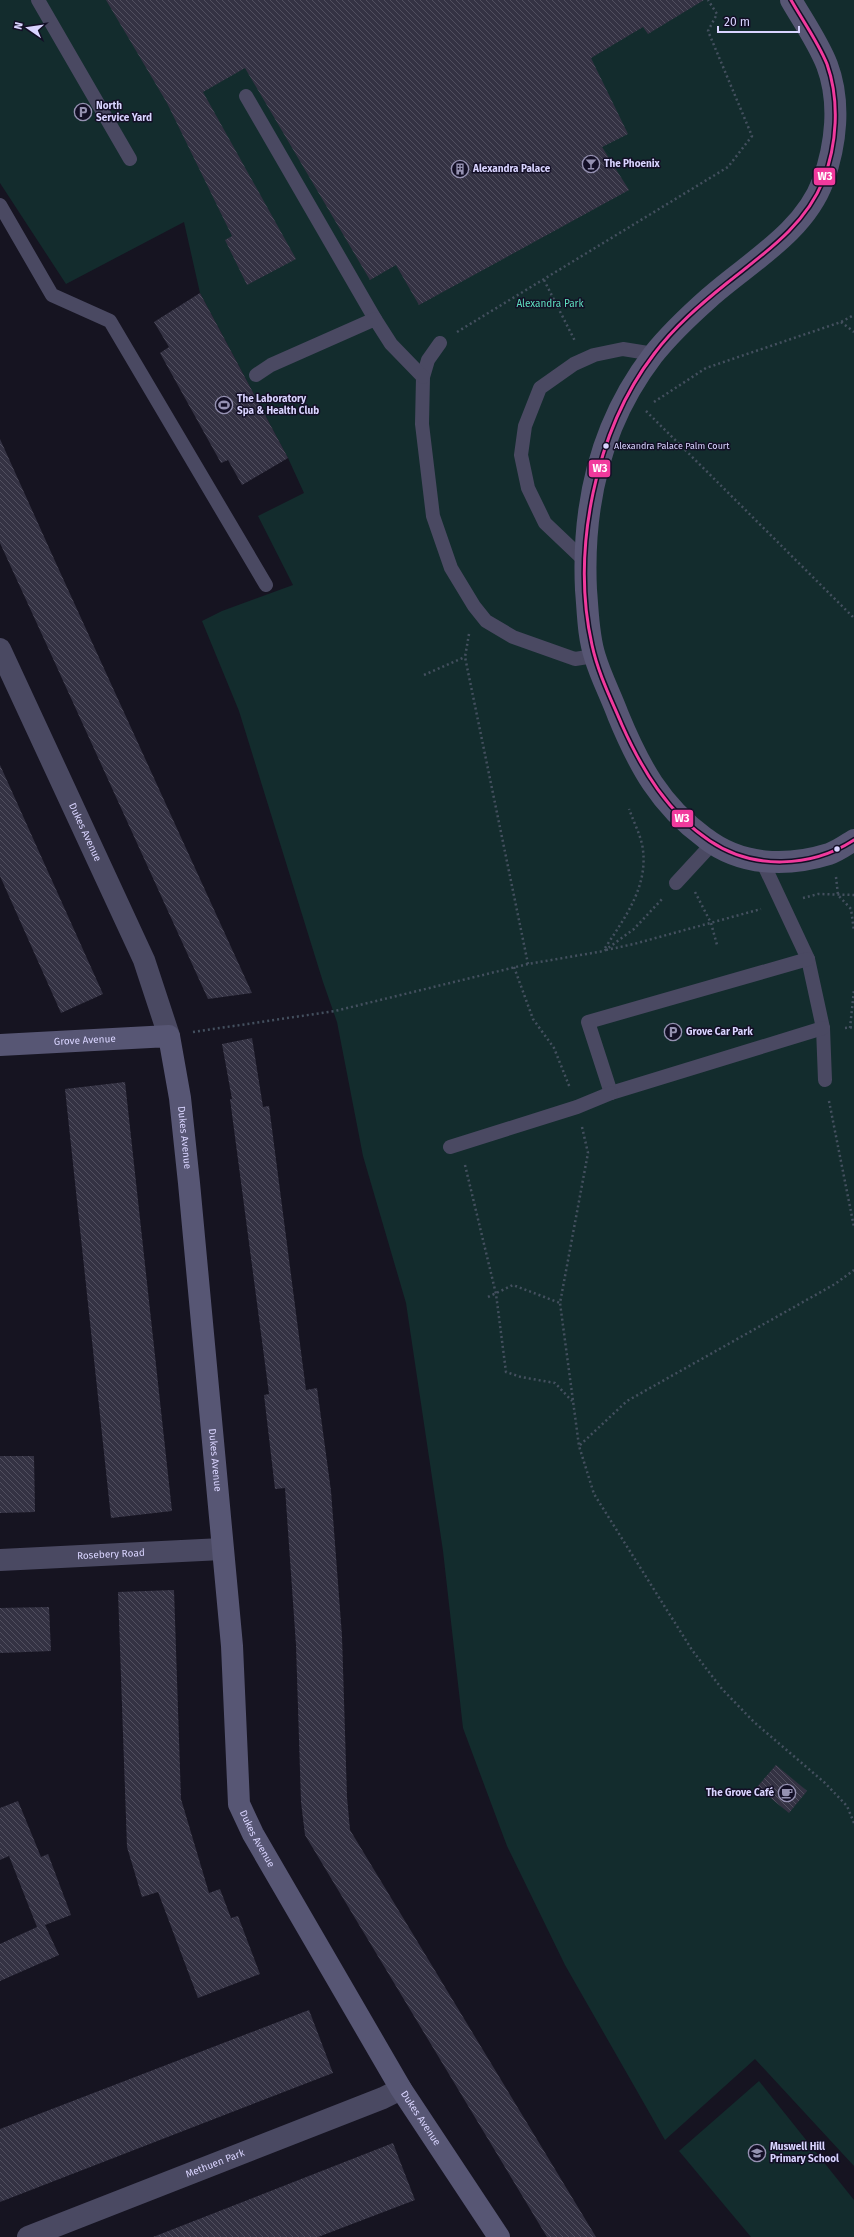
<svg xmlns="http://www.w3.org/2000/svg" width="854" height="2237" font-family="'Fira Sans',sans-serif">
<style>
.park{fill:#132c2d}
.building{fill:url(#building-back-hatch)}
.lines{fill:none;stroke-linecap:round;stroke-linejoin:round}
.path{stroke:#44505f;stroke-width:2.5;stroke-dasharray:2 3;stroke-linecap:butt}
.lane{stroke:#4a4962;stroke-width:14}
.street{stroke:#4a4962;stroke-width:22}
.secondary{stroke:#575674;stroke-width:22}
.bus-1-casing{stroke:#130f26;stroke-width:6}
.bus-1{stroke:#f13a9d;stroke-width:3}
.bus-dot{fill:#d9d4ff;stroke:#130f26;stroke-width:1.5}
.labels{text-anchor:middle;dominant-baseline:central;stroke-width:3;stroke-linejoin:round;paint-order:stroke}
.bus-label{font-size:9px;fill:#d9d4ff;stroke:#130f26;text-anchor:start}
.poi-label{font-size:10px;font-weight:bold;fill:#d9d4ff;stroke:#130f26;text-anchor:start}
.park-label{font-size:10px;fill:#5fe0c0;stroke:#130f26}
.street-label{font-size:10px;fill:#d9d4ff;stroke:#130f26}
.line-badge{stroke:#130f26;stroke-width:1.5}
.badge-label{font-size:11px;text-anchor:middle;font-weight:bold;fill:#fff}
</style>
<defs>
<pattern id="building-back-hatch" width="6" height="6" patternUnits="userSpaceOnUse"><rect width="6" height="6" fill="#343243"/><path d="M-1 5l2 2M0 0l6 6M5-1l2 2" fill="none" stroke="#514f5f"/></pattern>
</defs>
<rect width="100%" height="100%" fill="#161421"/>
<g class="park">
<path d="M0 0H854V2166L755 2059 665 2140 565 1965 507 1846 463 1728 443 1551 406 1303 363 1156 337 1022 323 982 239 711 202 621 222 611 293 585 258 516 304 493 288 458 200 293 184 222 66 284 0 183Z"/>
<path d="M759 2081 854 2200V2237H751L679 2151Z"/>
</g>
<g class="building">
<path d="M106 0H704L648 34 643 27 591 58 628 134 602 147 629 190 419 305 396 265 370 280 245 68 203 92 296 259 247 285 225 240 232 236 167 103Z"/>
<path d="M200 293 288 458 242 485 228 460 221 463 160 353 169 347 154 322Z"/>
<path d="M0 439 55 561 252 993 208 999 55 663 0 543Z"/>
<path d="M0 765 103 994 61 1013 0 876Z"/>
<path d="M252 1038 263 1107 269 1106 306 1390 317 1388 331 1491 342 1636 347 1797 350 1830 596 2237H547L305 1835 301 1802 296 1645 285 1488 275 1489 264 1395 269 1394 230 1099H232L222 1044Z"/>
<path d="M125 1082 172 1511 111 1518 65 1089Z"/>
<path d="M0 1456H34L35 1512 0 1513Z"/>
<path d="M174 1590 181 1799 209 1893 220 1889 231 1918 238 1916 260 1974 198 1998 158 1892 142 1897 127 1847 118 1592Z"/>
<path d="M49 1607 51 1651 0 1653V1608Z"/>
<path d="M776 1765 807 1791 789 1813 757 1787Z"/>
<path d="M18 1801 41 1857 48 1854 71 1915 45 1925 59 1955 0 1981V1944L37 1927 9 1856 0 1860V1808Z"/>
<path d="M309 2010 333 2073 0 2202V2129Z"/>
<path d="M393 2143 415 2200 318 2237H153Z"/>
</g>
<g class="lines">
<g class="path">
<path d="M544 280 575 341"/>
<path d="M841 322 854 332"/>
<path d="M457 332 728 167 752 136 708 31 717 14 708 0"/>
<path d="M654 402 706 368 841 322 854 315"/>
<path d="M646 411 854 618"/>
<path d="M469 634 465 657 528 964"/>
<path d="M424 675 465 657"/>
<path d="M836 877 838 895 851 909 854 931"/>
<path d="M695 892 711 923 717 945"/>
<path d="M803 898 818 894 854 895"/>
<path d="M605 948C626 916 650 884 642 844 639 832 633 820 629 809"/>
<path d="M606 950 634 944 761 909"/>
<path d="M514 967 533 1019 554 1048 570 1088"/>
<path d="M845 1028 854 1027"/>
<path d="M850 1028 854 990"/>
<path d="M193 1032 335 1011 528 964 604 951 634 929 663 898"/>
<path d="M829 1101 854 1227"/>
<path d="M582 1127 588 1153 560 1303 579 1446 594 1494 692 1650 722 1689 754 1722 825 1783 847 1806 854 1823"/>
<path d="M465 1165 496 1294 506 1372 521 1377 555 1383 572 1401"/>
<path d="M488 1297 513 1285 560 1303"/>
<path d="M580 1445 627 1401 835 1284 854 1270"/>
</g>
<g class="lane">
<path d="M38 0 130 159"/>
<path d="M246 96 375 319"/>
<path d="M0 205 52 295 110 321 266 585"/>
<path d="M440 343 428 360 423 377 422 424 433 516 451 568 474 606 486 621 513 637 575 659 594 656"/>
<path d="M256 375 271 365 375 319 391 344 423 377"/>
<path d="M585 561 545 523 528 488 521 455 525 426 540 388 574 364 594 355 623 349 654 354"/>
<path d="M763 863 808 959 823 1028 825 1080"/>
<path d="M676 883 712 844"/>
<path d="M808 959 588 1022 611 1093 823 1028"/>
<path d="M450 1147 577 1107 611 1093"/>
</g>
<g class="street">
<path id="s1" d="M0 649 144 960 169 1036"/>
<path id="s2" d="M0 1560 222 1549"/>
<path id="s3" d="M28 2237 383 2098 401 2089"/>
</g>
<g class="secondary">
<path d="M791 0C803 21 818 42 827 65 841 102 836 145 823 181 804 233 748 263 709 298 691 314 668 336 653 355 601 423 582 505 586 590 588 612 588 636 595 657 601 677 611 696 618 715 639 766 660 805 705 838 741 866 787 867 829 854 838 851 846 845 854 840"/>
<path id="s4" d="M0 1045 169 1036 180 1098 189 1183 232 1646 239 1804 253 1834 401 2089 499 2237"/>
</g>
<defs>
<path id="bus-1" d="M791 0C803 21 818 42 827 64 840 101 837 145 823 181 805 226 763 254 727 283 701 304 674 327 654 354 595 431 571 551 592 645 598 673 611 699 622 725 642 770 668 813 710 841 753 870 811 868 854 840"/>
</defs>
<use href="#bus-1" class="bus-1-casing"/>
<use href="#bus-1" class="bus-1"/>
</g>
<defs>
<symbol id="parking-ring" viewBox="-11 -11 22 22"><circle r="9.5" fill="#130f26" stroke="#9591b1" stroke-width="1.5"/><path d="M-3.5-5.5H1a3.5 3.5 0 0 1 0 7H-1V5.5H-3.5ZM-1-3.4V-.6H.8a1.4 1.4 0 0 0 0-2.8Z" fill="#9591b1"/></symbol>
<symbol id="bar-ring" viewBox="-11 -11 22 22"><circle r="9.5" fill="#130f26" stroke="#9591b1" stroke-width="1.5"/><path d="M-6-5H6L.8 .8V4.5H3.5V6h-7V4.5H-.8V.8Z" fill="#9591b1"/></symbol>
<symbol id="building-ring" viewBox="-11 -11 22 22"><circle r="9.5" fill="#130f26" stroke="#9591b1" stroke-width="1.5"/><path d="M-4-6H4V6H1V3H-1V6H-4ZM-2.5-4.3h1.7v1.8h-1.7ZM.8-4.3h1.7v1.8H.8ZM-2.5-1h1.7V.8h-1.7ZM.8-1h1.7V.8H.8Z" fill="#9591b1"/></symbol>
<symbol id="stadium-ring" viewBox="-11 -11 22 22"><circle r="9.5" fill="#130f26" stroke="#9591b1" stroke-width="1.5"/><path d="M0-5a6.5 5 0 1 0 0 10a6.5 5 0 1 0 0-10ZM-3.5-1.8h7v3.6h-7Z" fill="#9591b1"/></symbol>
<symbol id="cafe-ring" viewBox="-11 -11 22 22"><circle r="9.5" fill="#130f26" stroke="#9591b1" stroke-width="1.5"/><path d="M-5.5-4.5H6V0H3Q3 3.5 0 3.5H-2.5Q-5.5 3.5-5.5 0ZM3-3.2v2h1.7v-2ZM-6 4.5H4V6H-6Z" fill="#9591b1"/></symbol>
<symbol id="school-ring" viewBox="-11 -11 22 22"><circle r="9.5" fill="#130f26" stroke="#9591b1" stroke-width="1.5"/><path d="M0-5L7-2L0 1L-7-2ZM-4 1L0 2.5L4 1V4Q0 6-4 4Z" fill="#9591b1"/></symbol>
</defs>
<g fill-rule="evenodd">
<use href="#parking-ring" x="73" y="102" width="20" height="20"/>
<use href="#bar-ring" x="581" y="154" width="20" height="20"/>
<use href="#building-ring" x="450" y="159" width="20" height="20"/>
<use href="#stadium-ring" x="214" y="395" width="20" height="20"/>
<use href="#parking-ring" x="663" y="1022" width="20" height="20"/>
<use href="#cafe-ring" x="777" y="1783" width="20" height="20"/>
<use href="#school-ring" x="747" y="2143" width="20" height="20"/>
</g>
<g class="bus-dot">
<circle cx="606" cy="446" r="3.5"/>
<circle cx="837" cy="849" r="3.5"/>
</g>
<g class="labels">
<g class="bus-label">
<text x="614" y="446">Alexandra Palace Palm Court</text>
</g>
<g class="poi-label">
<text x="96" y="106">North<tspan x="96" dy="12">Service Yard</tspan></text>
<text x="604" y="164">The Phoenix</text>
<text x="473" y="169">Alexandra Palace</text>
<text x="237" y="399">The Laboratory<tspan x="237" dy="12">Spa &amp; Health Club</tspan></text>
<text x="686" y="1032">Grove Car Park</text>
<text x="774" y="1793" text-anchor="end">The Grove Café</text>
<text x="770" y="2147">Muswell Hill<tspan x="770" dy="12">Primary School</tspan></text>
</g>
<g class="park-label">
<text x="550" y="304">Alexandra Park</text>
</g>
<g class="street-label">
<text stroke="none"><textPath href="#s1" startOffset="202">Dukes Avenue</textPath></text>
<text stroke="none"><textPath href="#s4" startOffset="85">Grove Avenue</textPath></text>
<text stroke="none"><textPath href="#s4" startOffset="272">Dukes Avenue</textPath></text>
<text stroke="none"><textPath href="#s4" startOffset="596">Dukes Avenue</textPath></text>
<text stroke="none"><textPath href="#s2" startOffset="111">Rosebery Road</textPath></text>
<text stroke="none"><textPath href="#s4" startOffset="980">Dukes Avenue</textPath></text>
<text stroke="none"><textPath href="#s4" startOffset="1304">Dukes Avenue</textPath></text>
<text stroke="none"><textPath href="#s3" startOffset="201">Methuen Park</textPath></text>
</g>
</g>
<g class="line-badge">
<rect x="813" y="167" width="23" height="19" rx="4" fill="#f13a9d"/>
<rect x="588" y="459" width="23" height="19" rx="4" fill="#f13a9d"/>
<rect x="671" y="809" width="23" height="19" rx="4" fill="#f13a9d"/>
</g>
<g class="badge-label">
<text x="825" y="180">W3</text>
<text x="600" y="472">W3</text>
<text x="682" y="822">W3</text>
</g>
<g transform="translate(28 28) rotate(283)" stroke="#130f26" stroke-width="3" paint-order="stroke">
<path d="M0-3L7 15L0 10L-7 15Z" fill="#d9d4ff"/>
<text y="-6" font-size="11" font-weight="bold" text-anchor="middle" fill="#d9d4ff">N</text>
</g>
<path d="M718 26v6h81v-6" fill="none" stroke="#d9d4ff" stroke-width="2"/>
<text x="724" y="26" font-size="12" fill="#d9d4ff" stroke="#130f26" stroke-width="3" paint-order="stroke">20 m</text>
</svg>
